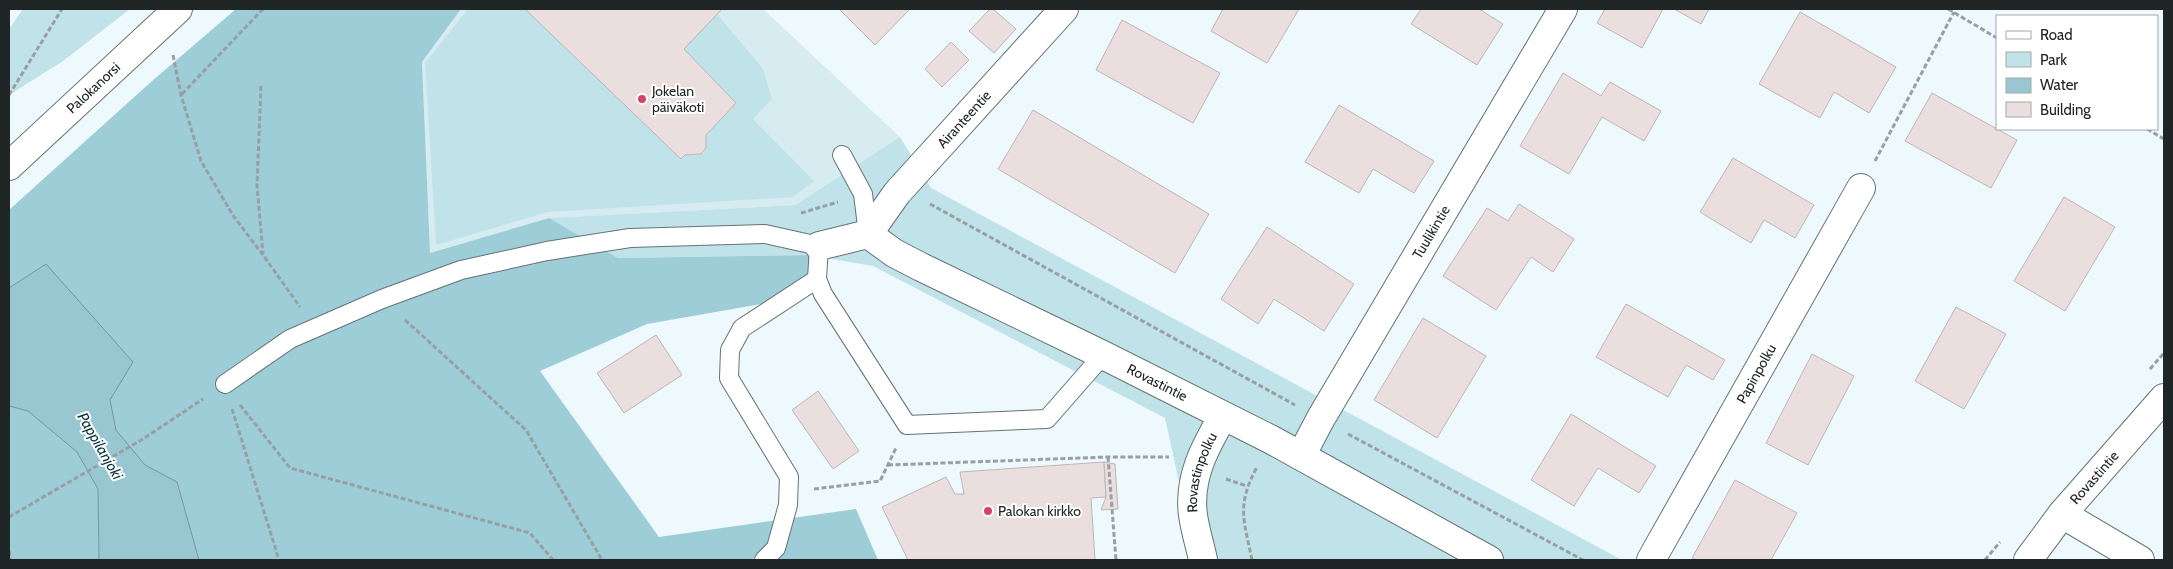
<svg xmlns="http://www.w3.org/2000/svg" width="2173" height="569" font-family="Cabin,sans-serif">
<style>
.built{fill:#d7ecf1}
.green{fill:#c0e3ea}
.forest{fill:#9dcdd7}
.water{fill:#98c7d2;stroke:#74969e}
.building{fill:#eadedf;stroke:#c0b5b6}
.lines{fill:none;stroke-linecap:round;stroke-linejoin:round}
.lane-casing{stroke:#677274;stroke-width:20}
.street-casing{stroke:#677274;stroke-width:30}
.secondary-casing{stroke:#677274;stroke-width:30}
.path{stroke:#97a0a3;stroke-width:3;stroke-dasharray:5 2.5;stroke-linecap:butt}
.lane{stroke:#fff;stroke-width:18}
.street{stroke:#fff;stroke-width:28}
.secondary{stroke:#fff;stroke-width:28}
.poi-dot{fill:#d34363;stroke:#fff;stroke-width:2}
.labels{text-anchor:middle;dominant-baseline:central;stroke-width:4;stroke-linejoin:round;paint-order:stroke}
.street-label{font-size:14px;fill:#202526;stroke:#fff}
.poi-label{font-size:14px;fill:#202526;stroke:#fff;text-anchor:start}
.water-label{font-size:15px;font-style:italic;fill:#06353d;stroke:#fff}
</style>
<rect width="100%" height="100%" fill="#edf9fc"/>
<path class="built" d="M461 9H763L900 137 795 205 549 218 430 253 422 62Z"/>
<g class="green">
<path d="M23 9H130L63 61 9 95V29Z"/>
<path d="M468 9H528L527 10 681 159 685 155 701 154 706 148V135L736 103 684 49 717 14 763 69 772 99 753 119 814 181 793 197 548 212 436 245 425 63Z"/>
<path d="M900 137 931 188 1622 560H1196L1165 418 873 266 809 255 618 258 549 218 795 205Z"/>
</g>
<g class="forest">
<path d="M236 9H461L422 62 430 253 549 218 618 258 809 255V275L767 303 647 324 540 371 659 537 856 509 878 560H199L177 482 145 465 116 430 110 400 46 264 9 288V210L152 81Z"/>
<path d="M9 406 28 411 77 452 98 489 99 560H9Z"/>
</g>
<path class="water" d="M46 264 133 362 110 400 116 430 145 465 177 482 199 560H99L98 489 77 452 28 411 9 406V288Z"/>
<g class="building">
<path d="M528 9H722L684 49 736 103 706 135V148L701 154 685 155 681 159 526 10Z"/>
<path d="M839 9H910L875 45Z"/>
<path d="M990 9H993L1016 29 994 53 969 31Z"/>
<path d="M1223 9H1299L1267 63 1211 31Z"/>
<path d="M1421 9H1479L1503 24 1477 65 1411 24Z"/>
<path d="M1605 9H1663L1642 48 1597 23Z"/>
<path d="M1674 9H1709L1701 24Z"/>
<path d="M1800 12 1896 67 1869 113 1834 92 1820 118 1759 84Z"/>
<path d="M1122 20 1220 73 1193 123 1096 70Z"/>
<path d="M951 42 969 60 942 87 925 69Z"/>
<path d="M1563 73 1601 96 1610 82 1661 111 1644 141 1602 117 1569 174 1520 146Z"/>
<path d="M1932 93 2017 140 1991 188 1905 141Z"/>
<path d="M1339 105 1434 161 1414 193 1373 169 1359 193 1305 162Z"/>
<path d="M1033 110 1209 214 1175 273 998 169Z"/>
<path d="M1733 158 1814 205 1795 238 1764 220 1751 243 1700 212Z"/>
<path d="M2064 197 2115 227 2065 311 2014 281Z"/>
<path d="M1519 204 1574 239 1553 272 1531 257 1496 310 1443 276 1487 208 1508 221Z"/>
<path d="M1267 227 1354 284 1324 331 1274 299 1258 324 1221 299Z"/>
<path d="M1626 304 1725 360 1713 380 1686 365 1668 397 1596 357Z"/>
<path d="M1956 307 2006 334 1964 409 1915 381Z"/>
<path d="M1423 318 1486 356 1437 438 1374 400Z"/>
<path d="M656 335 682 375 624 413 597 373Z"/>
<path d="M1812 354 1854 376 1808 465 1766 443Z"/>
<path d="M818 391 859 451 833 469 792 410Z"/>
<path d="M1571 414 1656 466 1639 493 1598 468 1574 506 1531 480Z"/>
<path d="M1104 462 1106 497 1091 498 1095 560H908L882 507 946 477 955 494H964L960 472Z"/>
<path d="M1104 462 1115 464 1118 509 1101 510 1106 497Z"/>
<path d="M1735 480 1797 513 1771 560H1696L1692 558Z"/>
</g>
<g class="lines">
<defs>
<g id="lane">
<path d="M842 155 863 194 868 234"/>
<path d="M225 384 290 339 382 299 461 270 547 251 630 238 765 234 819 246 817 279 823 294 907 425 1047 419 1103 355"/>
<path d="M764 560 776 548 788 505 789 477 729 378 730 350 742 328 817 279"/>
</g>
<g id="street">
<path id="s1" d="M868 234 897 193 1064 9"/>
<path id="s2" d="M819 246 868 234 894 253 921 267 1103 355 1272 440 1489 560"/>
<path id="s3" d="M1301 456 1321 418 1563 9"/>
<path d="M2062 514 2140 560"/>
<path id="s4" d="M1203 560C1200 545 1195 530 1193 515 1188 478 1205 447 1223 416"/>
<path id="s5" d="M1651 560 1861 188"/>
<path id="s6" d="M2028 560 2062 514 2164 398"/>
</g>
<g id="secondary">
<path id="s7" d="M9 166 178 9"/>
</g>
</defs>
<use href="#lane" class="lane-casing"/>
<use href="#street" class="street-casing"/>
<use href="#secondary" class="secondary-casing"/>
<g class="path">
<path d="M1948 9 1997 38"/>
<path d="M173 55 181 95 201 161 234 217 263 255 300 307"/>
<path d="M261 86 257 185 263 254"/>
<path d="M182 94 263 9"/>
<path d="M9 95 62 9"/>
<path d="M2147 129 2164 139"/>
<path d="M1875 161 1954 12"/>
<path d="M930 204 1295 405"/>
<path d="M801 213 838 202"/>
<path d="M405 320 526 430 602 560"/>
<path d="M2150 369 2164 353"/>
<path d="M240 405 290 468 530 533 553 560"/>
<path d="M232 409 279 560"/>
<path d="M1348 434 1583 560"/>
<path d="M1108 457 1116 560"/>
<path d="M888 465 1108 457H1169"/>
<path d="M1226 479 1247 486"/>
<path d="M814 489 880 481 896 448"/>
<path d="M9 517 143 439 203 399"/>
<path d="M9 551 11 560"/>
<path d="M1252 560C1244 520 1236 506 1257 467"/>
<path d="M1985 560 2000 542"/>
</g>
<use href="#lane" class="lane"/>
<use href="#street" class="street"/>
<use href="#secondary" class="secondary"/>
</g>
<g class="poi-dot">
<circle cx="642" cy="99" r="5"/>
<circle cx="988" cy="511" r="5"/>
</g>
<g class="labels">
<g class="street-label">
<text stroke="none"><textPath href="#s7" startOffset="115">Palokanorsi</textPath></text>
<text stroke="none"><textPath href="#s1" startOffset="150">Airanteentie</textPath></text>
<text stroke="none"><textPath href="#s3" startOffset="259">Tuulikintie</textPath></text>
<text stroke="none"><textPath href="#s5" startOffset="214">Papinpolku</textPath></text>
<text stroke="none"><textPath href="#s2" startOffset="376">Rovastintie</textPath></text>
<text stroke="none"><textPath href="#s4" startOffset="90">Rovastinpolku</textPath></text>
<text stroke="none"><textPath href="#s6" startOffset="106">Rovastintie</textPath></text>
</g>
<g class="poi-label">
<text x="652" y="91">Jokelan<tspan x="652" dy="16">päiväkoti</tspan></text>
<text x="998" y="511">Palokan kirkko</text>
</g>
<g class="water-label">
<text transform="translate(100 446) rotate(60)">Pappilanjoki</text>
</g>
</g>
<rect width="2173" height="569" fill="none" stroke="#202526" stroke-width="20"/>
<rect x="1996" y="15" width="162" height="115" fill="#ffffff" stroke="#a6a8a8"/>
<rect x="2006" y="31" width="25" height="8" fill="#ffffff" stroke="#a6a8a8"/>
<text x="2040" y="40" font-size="15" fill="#202526">Road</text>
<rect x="2006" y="52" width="25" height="15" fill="#c0e3ea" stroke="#a6a8a8"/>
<text x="2040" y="65" font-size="15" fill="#202526">Park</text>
<rect x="2006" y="78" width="25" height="15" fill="#98c7d2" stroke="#a6a8a8"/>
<text x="2040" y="90" font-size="15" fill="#202526">Water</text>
<rect x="2006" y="102" width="25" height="15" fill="#eadedf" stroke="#a6a8a8"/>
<text x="2040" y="115" font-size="15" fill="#202526">Building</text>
</svg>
